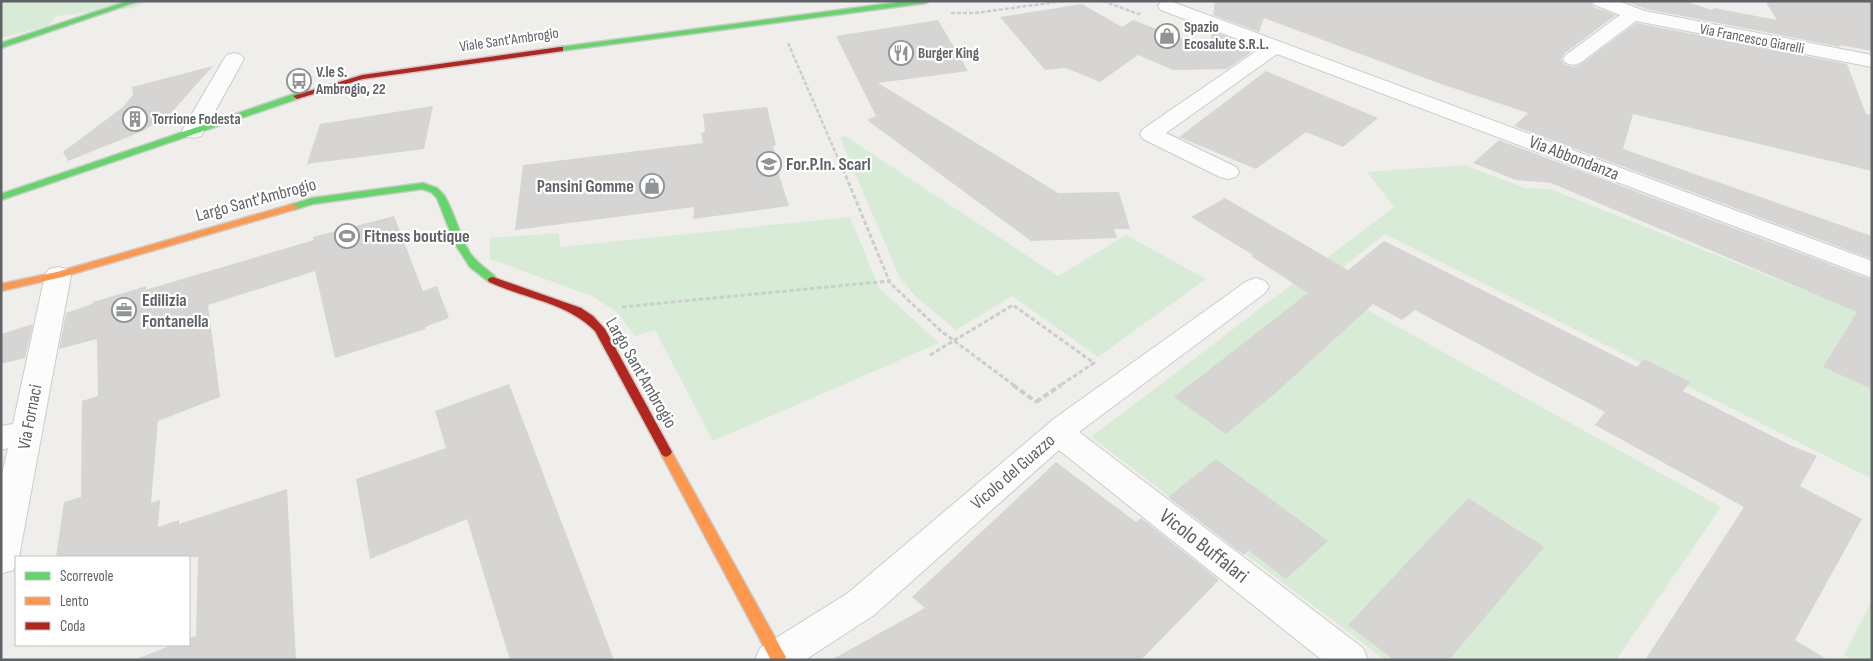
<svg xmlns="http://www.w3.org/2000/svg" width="1873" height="661" font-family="'Sofia Sans Condensed',sans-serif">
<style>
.green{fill:#d8ebd6}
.building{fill:#d6d5d3}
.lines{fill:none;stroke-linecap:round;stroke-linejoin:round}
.street-casing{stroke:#cbcccc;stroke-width:2}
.fast-casing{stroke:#cacacb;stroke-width:3}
.slow-casing{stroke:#cacacb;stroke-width:3}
.jam-casing{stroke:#cacacb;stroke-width:3}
.path-far2{stroke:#cacfcc;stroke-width:2.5;stroke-dasharray:4 2;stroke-linecap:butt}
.path-far1{stroke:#cacfcc;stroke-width:3;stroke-dasharray:4.5 2.5;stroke-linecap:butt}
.path{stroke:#cacfcc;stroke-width:4;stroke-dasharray:6 3;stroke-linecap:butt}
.street{fill:#fdfcfc;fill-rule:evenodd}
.fast{fill:#63d668;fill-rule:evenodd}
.slow{fill:#ff974d;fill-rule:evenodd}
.jam{fill:#b3261e;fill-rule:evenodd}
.labels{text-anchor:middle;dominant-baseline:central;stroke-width:4.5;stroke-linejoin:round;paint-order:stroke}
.far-poi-label{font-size:15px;font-weight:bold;fill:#5f6368;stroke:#fff;text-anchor:start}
.far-street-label{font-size:15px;fill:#5f6368;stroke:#fff}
.street-label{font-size:18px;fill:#5f6368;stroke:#fff}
.poi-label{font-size:18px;font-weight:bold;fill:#5f6368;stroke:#fff;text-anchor:start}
.near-street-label{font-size:21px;fill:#5f6368;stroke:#fff}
</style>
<rect width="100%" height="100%" fill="#efeeea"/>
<g class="green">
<path d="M1 1H150L134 8 56 16 47 26 1 38Z"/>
<path d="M845 136 1058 276 1126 235 1206 279 1098 357 1012 296 956 330 914 295 900 278 840 138Z"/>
<path d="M1465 165 1524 188 1550 189 1872 317V479L1385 234 1321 284 1721 507 1616 660H1385L1091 437 1394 207 1367 172Z"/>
<path d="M850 217 879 288 939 343 713 441 655 330 635 336 618 313 592 296 490 259V238L559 233 560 247Z"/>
<path d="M1872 601V660H1852L1844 655Z"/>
</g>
<g class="building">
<path d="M1215 1H1590L1594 7 1616 15 1565 53 1561 59 1565 65 1574 67 1581 64 1636 23 1847 64 1866 114 1872 115V171L1633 114 1623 149 1872 236V259L1514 126 1528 113 1438 83 1264 18 1259 32 1213 15Z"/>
<path d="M1624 1H1685L1712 10 1714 8 1777 20 1765 1H1872V51L1840 45 1841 47 1646 9Z"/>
<path d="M1082 4 1122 27 1133 20 1210 49 1212 31 1253 47 1250 53 1227 69 1173 70 1138 55 1100 82 1066 68 1045 70 1000 17Z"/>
<path d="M938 20 968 71 878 83 1058 193 1119 192 1130 229H1114L1117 238 1031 241 867 120 876 116 836 36Z"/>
<path d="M213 66 170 114 143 131 68 161 63 152 123 107 133 95 132 87Z"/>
<path d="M1266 71 1378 118 1343 147 1306 132 1256 169 1179 137Z"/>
<path d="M433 106 424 149 307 164 320 124Z"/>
<path d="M767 107 776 145 773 146 781 171 778 172 789 206 693 219 694 207 515 230 523 165 703 143 701 133 705 132 703 114Z"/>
<path d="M1499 140 1872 280V389L1823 367 1857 312 1551 183 1516 180 1473 163Z"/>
<path d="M1225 198 1348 270 1384 241 1637 367 1644 359 1690 382 1683 391 1790 445 1817 456 1800 486 1862 519 1795 640 1828 660H1645L1744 507 1595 425 1605 412 1415 310 1402 320 1373 304 1279 390 1226 434 1174 397 1308 293 1251 256 1253 255 1191 217Z"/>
<path d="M394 216 423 291 437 286 449 318 425 327 426 329 335 358 315 271 208 305 220 397 158 421 151 503 160 500 158 527 179 520V524L287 489 296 660H140L139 658 172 645H189V638L196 636 198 557H56L64 502 81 497 82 401 98 396 97 339 59 349 66 313 92 304 93 302 147 286 145 290 314 240 313 237Z"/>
<path d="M33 324 25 358 1 364V334Z"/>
<path d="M509 384 614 660H510L467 519 370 559 356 479 446 448 435 411Z"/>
<path d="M1216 459 1328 541 1286 579 1248 550 1244 555 1168 497Z"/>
<path d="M1056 462 1136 522 1141 518 1219 580 1141 660H831L925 608 912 597Z"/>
<path d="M1468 498 1544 547 1449 660H1394L1348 625Z"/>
</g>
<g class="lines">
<defs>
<g id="street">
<path d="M1170 1 1872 261V278L1277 54 1166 133 1236 167 1239 172 1236 177 1228 179 1220 177 1143 139 1140 134 1143 129 1261 48 1161 10 1158 6 1161 2Z"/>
<path d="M1592 1H1618L1645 11 1872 55V67L1636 21 1580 63 1573 65 1566 63 1563 59 1566 55 1620 15 1595 5Z"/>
<path d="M234 53 241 55 244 59 204 131 201 136 193 138 185 136 182 131 224 59 227 55Z"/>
<path d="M58 267 67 269 71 275 19 557H16V564L13 570 1 574V479L8 448 1 450V426L13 424 45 275 49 269Z"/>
<path d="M1256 278 1265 281 1269 287 1265 293 1079 432 1363 648 1368 660H1322L1059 450 874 615 805 660H755L760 648 848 593 1055 418 1247 281Z"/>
</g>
<g id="fast">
<path d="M128 1H139L1 48V43Z"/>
<path d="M907 1H929L926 3 560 51 556 49 560 47Z"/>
<path d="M297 93 301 96 300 98 1 200V194Z"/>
<path d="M423 183 437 188 444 195C455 213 459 235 470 253 479 266 490 270 498 280L497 282H489L470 267 455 244 437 198 431 192 422 189 313 204 293 210 288 207 290 205 312 198Z"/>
</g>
<g id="slow">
<path d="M293 204 298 207 296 209 62 277 1 291V284L57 272Z"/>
<path d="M666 447 670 449 783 652 786 657 784 660H771L660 452 662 449Z"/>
</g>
<g id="jam">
<path d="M560 47H563V51L363 79 297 99 293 96 362 75Z"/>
<path d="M493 277 581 308 593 316 605 329 672 452 670 455 666 457 662 455 595 331C566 302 525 299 489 282L488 280 489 278Z"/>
</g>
</defs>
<use href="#street" class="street-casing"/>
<use href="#fast" class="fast-casing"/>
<use href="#slow" class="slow-casing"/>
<use href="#jam" class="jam-casing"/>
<g class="path-far2">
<path d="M1103 1 1138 14 1142 13"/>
<path d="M951 13H975L1064 1"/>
<path d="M788 43 843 170"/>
</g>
<g class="path-far1">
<path d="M843 169 890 283 941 331 1015 386"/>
<path d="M622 307 889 281"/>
<path d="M930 355 1013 305 1094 363 1059 386"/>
</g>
<g class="path">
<path d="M1013 385 1036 402"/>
<path d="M1036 402 1061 385"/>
</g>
<use href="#street" class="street"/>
<use href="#fast" class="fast"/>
<use href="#slow" class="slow"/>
<use href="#jam" class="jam"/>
</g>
<defs>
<symbol id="shop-ring" viewBox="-11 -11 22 22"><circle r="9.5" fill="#fff" stroke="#919496" stroke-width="1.5"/><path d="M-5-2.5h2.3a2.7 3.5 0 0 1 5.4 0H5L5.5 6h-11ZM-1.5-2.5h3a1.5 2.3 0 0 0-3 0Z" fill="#919496"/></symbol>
<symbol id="restaurant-ring" viewBox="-11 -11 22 22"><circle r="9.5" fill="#fff" stroke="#919496" stroke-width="1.5"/><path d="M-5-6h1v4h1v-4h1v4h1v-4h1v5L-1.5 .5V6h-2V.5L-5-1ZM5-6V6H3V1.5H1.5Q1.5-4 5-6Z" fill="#919496"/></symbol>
<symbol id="bus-ring" viewBox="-11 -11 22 22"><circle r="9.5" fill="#fff" stroke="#919496" stroke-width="1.5"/><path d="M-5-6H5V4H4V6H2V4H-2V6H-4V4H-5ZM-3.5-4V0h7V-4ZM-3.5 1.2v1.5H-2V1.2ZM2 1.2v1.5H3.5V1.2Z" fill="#919496"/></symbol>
<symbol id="building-ring" viewBox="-11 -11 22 22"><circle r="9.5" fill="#fff" stroke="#919496" stroke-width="1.5"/><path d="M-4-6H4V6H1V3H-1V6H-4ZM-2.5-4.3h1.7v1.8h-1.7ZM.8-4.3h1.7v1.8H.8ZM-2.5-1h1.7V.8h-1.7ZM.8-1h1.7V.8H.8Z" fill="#919496"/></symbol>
<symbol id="university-ring" viewBox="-11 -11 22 22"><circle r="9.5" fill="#fff" stroke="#919496" stroke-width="1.5"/><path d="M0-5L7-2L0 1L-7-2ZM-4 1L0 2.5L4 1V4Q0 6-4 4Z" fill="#919496"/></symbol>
<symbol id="stadium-ring" viewBox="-11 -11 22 22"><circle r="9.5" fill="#fff" stroke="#919496" stroke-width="1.5"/><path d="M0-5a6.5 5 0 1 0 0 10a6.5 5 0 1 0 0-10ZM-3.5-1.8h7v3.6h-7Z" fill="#919496"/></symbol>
<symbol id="office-ring" viewBox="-11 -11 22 22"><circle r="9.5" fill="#fff" stroke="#919496" stroke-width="1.5"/><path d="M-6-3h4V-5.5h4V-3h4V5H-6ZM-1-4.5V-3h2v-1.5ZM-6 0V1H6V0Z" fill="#919496"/></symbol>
</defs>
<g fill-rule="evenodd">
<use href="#shop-ring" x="1153" y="22" width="28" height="28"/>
<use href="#restaurant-ring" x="887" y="39" width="28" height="28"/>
<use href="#bus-ring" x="285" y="67" width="28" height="28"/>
<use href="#building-ring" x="121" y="105" width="28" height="28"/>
<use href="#university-ring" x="755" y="150" width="28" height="28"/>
<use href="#shop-ring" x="638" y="172" width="28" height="28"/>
<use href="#stadium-ring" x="333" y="222" width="28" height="28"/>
<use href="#office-ring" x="110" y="296" width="28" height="28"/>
</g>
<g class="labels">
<g class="far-poi-label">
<text x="1184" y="27">Spazio<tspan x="1184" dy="17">Ecosalute S.R.L.</tspan></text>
<text x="918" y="53">Burger King</text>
<text x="316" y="72">V.le S.<tspan x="316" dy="17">Ambrogio, 22</tspan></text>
<text x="152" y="119">Torrione Fodesta</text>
</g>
<g class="far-street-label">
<text transform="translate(1752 39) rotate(11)">Via Francesco Giarelli</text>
<text transform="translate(509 40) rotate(-8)">Viale Sant'Ambrogio</text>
</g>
<g class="street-label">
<text transform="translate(1574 158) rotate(21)">Via Abbondanza</text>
<text transform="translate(256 200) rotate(-15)">Largo Sant'Ambrogio</text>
<text transform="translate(641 373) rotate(60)">Largo Sant'Ambrogio</text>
<text transform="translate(30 417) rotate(-79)">Via Fornaci</text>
<text transform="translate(1013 472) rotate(-41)">Vicolo del Guazzo</text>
</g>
<g class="poi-label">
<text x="786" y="164">For.P.In. Scarl</text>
<text x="634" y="186" text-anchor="end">Pansini Gomme</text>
<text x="364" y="236">Fitness boutique</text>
<text x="142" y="300">Edilizia<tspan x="142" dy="21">Fontanella</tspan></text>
</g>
<g class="near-street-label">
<text transform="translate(1204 546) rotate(38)">Vicolo Buffalari</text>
</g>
</g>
<rect width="1873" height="661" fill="none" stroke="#5f6368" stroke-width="5"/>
<rect x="15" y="556" width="175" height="90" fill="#ffffff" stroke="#bfc1c3"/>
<rect x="25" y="572" width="25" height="8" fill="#63d668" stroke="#bfc1c3"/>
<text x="60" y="581" font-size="15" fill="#5f6368">Scorrevole</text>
<rect x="25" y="597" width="25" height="8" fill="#ff974d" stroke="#bfc1c3"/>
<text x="60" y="606" font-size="15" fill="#5f6368">Lento</text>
<rect x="25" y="622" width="25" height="8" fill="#b3261e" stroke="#bfc1c3"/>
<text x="60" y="631" font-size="15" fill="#5f6368">Coda</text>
</svg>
